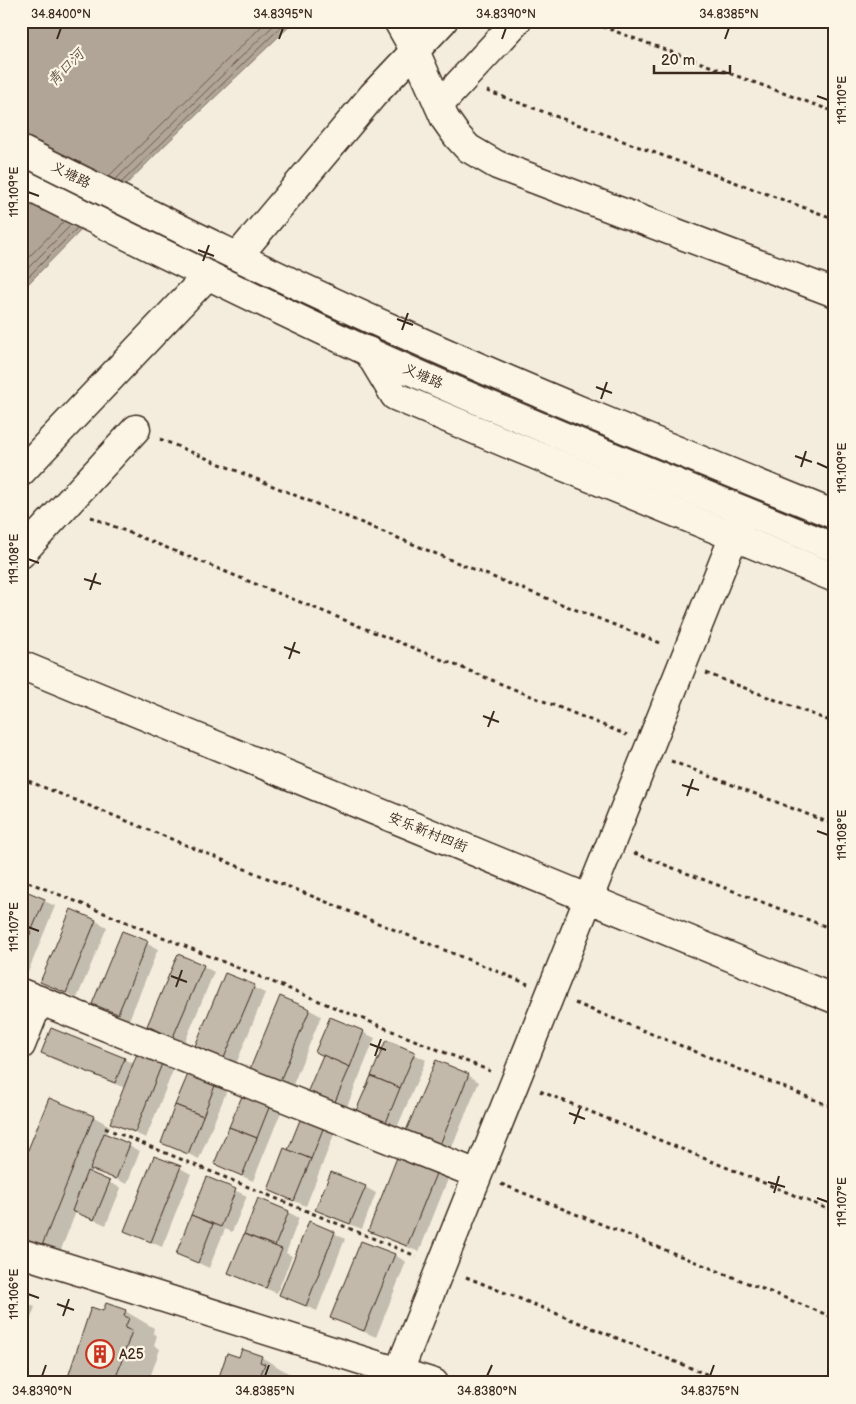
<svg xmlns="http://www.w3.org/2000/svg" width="856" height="1404" font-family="'Balsamiq Sans','LXGW WenKai TC',sans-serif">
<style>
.water{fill:#b0a596;stroke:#817466}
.shadow{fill:#0003}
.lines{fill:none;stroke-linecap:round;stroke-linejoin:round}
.shore{stroke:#6a5b4e;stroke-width:1}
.building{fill:#c3b9aa;stroke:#3b2a1e}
.minor-casing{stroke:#3b2a1e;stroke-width:31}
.major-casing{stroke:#3b2a1e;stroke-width:31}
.path{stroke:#3b2a1e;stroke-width:3;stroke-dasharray:4 4;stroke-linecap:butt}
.minor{stroke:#fcf5e5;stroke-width:28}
.major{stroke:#fcf5e5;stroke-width:28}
.ticks{fill:none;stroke:#3b2a1e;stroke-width:2}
.labels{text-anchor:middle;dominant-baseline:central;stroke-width:4.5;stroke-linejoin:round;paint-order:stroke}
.street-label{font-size:14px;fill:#3b2a1e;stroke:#fcf5e5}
.poi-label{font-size:14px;fill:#3b2a1e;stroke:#fcf5e5;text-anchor:start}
.water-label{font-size:15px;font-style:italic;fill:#645548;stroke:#fcf5e5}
.neatline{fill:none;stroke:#3b2a1e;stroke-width:2}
.ticks-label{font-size:12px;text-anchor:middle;fill:#3b2a1e}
</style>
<rect width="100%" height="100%" fill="#f4eddd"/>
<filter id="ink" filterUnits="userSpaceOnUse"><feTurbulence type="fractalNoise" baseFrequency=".02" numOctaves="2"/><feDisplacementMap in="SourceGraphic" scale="10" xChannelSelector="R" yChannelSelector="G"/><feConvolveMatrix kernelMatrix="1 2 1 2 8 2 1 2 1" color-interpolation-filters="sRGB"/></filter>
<g filter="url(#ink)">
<path class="water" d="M21 21H295L165 145 21 291Z"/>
<g class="shadow">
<path d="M21 890 55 906 26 977 21 975Z"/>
<path d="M96 921 107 927 77 998 42 982Z"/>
<path d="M123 932 158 949 129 1020 94 1003Z"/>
<path d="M203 966 214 972 185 1042 149 1026Z"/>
<path d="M226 975 265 993 236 1064 196 1045Z"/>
<path d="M310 1010 321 1016 292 1087 262 1075 251 1068Z"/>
<path d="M331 1018 375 1038 346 1109 320 1099 324 1056Z"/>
<path d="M387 1041 426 1060 396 1130 368 1119Z"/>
<path d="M42 1053 124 1059 134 1064 176 1063 146 1138 122 1128 111 1122 125 1088 53 1059Z"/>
<path d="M191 1069 229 1085 199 1159 162 1142Z"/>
<path d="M468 1075 479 1082 450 1152 407 1133Z"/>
<path d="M245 1091 283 1107 253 1181 216 1164Z"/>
<path d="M94 1117 110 1126 106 1136 140 1151 127 1184 93 1169 91 1174 121 1188 106 1225 76 1212 56 1262 21 1248Z"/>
<path d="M324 1125 335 1132 306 1206 269 1190 289 1152Z"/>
<path d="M399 1157 437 1172 448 1179 419 1252 381 1236 370 1230Z"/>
<path d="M180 1168 191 1174 162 1247 126 1231Z"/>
<path d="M208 1178 247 1196 232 1232 225 1229 209 1268 177 1253Z"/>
<path d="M365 1187 376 1193 362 1229 328 1216 317 1209Z"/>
<path d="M259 1200 288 1212 299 1218 286 1253 292 1256 277 1293 241 1279 230 1272Z"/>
<path d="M334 1233 345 1239 317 1311 280 1295Z"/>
<path d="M362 1242 395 1255 406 1262 376 1337 343 1323 332 1317Z"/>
<path d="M21 1281 29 1286 27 1291 32 1293 29 1304 35 1307 21 1345Z"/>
<path d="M125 1311 154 1328 153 1333 157 1336 154 1345 160 1349 148 1383H80L69 1376 104 1313Z"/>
<path d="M261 1357 290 1374 289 1379 293 1383H218L240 1359Z"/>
</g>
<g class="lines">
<g class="shore">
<path d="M108 177 267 21"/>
<path d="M115 180 278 21"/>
<path d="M121 183 287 21"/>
<path d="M21 265 64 221"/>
<path d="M21 275 71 225"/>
<path d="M21 284 77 228"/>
</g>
</g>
<g class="building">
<path d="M21 889 45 899 21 955Z"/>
<path d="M71 909 96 920 66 993 40 982Z"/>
<path d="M122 931 148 941 118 1014 92 1004Z"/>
<path d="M178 954 204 965 173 1037 147 1026Z"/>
<path d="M225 973 255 985 224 1058 195 1046Z"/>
<path d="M280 996 310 1009 280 1081 250 1069Z"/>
<path d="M330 1017 364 1031 350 1067 315 1052Z"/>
<path d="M51 1028 125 1058 115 1083 41 1053Z"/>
<path d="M386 1040 415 1052 400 1088 371 1076Z"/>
<path d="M140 1046 165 1056 135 1132 110 1123Z"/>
<path d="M323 1055 350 1067 334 1104 307 1093Z"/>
<path d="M436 1060 469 1074 439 1147 405 1133Z"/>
<path d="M191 1067 218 1078 203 1116 175 1105Z"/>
<path d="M371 1076 400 1088 385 1125 355 1113Z"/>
<path d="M245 1089 272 1100 257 1138 229 1127Z"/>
<path d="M49 1098 94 1116 39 1253 21 1246V1167Z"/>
<path d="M175 1105 203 1116 188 1154 161 1143Z"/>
<path d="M302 1115 325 1124 311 1159 288 1150Z"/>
<path d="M229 1127 257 1138 242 1176 214 1164Z"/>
<path d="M104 1133 130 1144 116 1179 90 1169Z"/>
<path d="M284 1148 311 1159 294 1201 268 1190Z"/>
<path d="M398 1155 437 1171 407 1246 368 1231Z"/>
<path d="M154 1156 181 1166 151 1242 124 1231Z"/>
<path d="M87 1171 110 1181 94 1220 72 1211Z"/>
<path d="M331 1172 366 1186 350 1224 315 1210Z"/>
<path d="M207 1177 236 1189 221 1227 191 1215Z"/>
<path d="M258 1198 289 1211 275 1246 244 1234Z"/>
<path d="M191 1215 213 1224 198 1263 176 1254Z"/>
<path d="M309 1221 335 1232 306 1306 279 1295Z"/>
<path d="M244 1234 282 1249 266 1288 228 1273Z"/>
<path d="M361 1241 395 1254 364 1331 330 1318Z"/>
<path d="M106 1303 126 1310 124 1316 129 1318 125 1328 132 1331 114 1383H78L79 1381 68 1377 91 1307 103 1311Z"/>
<path d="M242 1349 262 1356 260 1362 265 1364 261 1374 268 1377 266 1383H217L227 1353 239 1357Z"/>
</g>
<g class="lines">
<defs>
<g id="minor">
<path d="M398 21 415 51 445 119 457 136 468 148 497 165 835 293"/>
<path d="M439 105 517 21"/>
<path d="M238 256 373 95 443 21"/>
<path d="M368 351 395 396 506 443 835 578"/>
<path d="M21 472 208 275"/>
<path d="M21 554 136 429"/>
<path d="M21 665 772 974 835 999"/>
<path d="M21 993 477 1174"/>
<path d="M21 1045 39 1000"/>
<path d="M21 1253 434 1383"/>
<path d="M399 1371 744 511"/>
</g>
<g id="major">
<path d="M21 150C146 212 270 274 397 331 541 396 688 455 835 515"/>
<path d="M21 183C141 243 262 303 384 359 533 426 684 486 835 548"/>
</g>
</defs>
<use href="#minor" class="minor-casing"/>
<use href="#major" class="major-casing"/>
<g class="path">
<path d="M587 21 835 112"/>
<path d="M487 91 835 219"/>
<path d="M160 439 480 572 663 644"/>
<path d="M91 517 627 735"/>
<path d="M706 673 835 723"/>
<path d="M671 761 835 825"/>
<path d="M21 778 528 984"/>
<path d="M634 853 835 930"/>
<path d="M21 879 490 1071"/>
<path d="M575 1003 835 1108"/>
<path d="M540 1091 835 1212"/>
<path d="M105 1128 416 1256"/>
<path d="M501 1184 835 1318"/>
<path d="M466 1277 728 1383"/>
</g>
<use href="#minor" class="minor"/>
<use href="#major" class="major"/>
</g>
</g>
<path class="ticks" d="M57 39 61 28M279 39 283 28M502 39 506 28M725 39 729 28M817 96 828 100M28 192 39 196M198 250 214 256M203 261 209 245M397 319 413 325M402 330 408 313M596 387 612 393M601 399 607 382M795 456 812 462M817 463 828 468M801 467 806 451M28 559 39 563M84 579 101 584M90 590 96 573M284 647 300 653M289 659 295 642M483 716 499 722M488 727 494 711M682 785 699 790M687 796 693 779M817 831 828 835M28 927 39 931M171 976 187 982M176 987 182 970M370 1044 386 1050M375 1056 381 1039M569 1113 585 1119M574 1124 580 1108M768 1182 785 1187M774 1193 779 1176M817 1198 828 1202M28 1294 39 1298M57 1304 74 1310M63 1316 69 1299M42 1376 46 1365M265 1376 269 1365M487 1376 492 1365M710 1376 714 1365"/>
<defs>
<symbol id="building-ring" viewBox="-11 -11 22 22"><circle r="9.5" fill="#fcf5e5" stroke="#c8321e" stroke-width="1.5"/><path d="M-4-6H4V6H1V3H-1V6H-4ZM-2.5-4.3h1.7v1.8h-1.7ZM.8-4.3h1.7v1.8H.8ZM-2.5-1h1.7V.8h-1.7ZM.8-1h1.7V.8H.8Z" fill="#c8321e"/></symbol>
</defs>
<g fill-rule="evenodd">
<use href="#building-ring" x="84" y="1338" width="32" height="32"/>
</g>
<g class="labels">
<g class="street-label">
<text transform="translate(71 175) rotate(26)">义塘路</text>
<text transform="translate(423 376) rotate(23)">义塘路</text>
<text transform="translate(428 832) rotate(22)">安乐新村四街</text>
</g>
<g class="poi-label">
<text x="119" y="1354">A25</text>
</g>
<g class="water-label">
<text transform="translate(66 68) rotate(-46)">青口河</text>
</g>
</g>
<rect width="856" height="1404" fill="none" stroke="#fcf5e5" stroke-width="55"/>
<path d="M654 65v8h76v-8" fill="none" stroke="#3b2a1e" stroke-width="2.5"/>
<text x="661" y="65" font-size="15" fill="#3b2a1e" stroke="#fcf5e5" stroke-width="4" paint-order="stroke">20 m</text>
<rect x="28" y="28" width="800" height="1348" class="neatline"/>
<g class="ticks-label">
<text x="61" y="18">34.8400°N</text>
<text x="283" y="18">34.8395°N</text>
<text x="506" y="18">34.8390°N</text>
<text x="729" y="18">34.8385°N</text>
<text transform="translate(842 100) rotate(-90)" y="4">119.110°E</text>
<text transform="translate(14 192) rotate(-90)" y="4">119.109°E</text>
<text transform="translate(842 468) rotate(-90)" y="4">119.109°E</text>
<text transform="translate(14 559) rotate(-90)" y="4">119.108°E</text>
<text transform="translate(842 835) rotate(-90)" y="4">119.108°E</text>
<text transform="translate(14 927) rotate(-90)" y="4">119.107°E</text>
<text transform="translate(842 1202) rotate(-90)" y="4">119.107°E</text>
<text transform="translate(14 1294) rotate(-90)" y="4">119.106°E</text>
<text x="42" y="1395">34.8390°N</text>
<text x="265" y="1395">34.8385°N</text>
<text x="487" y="1395">34.8380°N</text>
<text x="710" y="1395">34.8375°N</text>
</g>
</svg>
